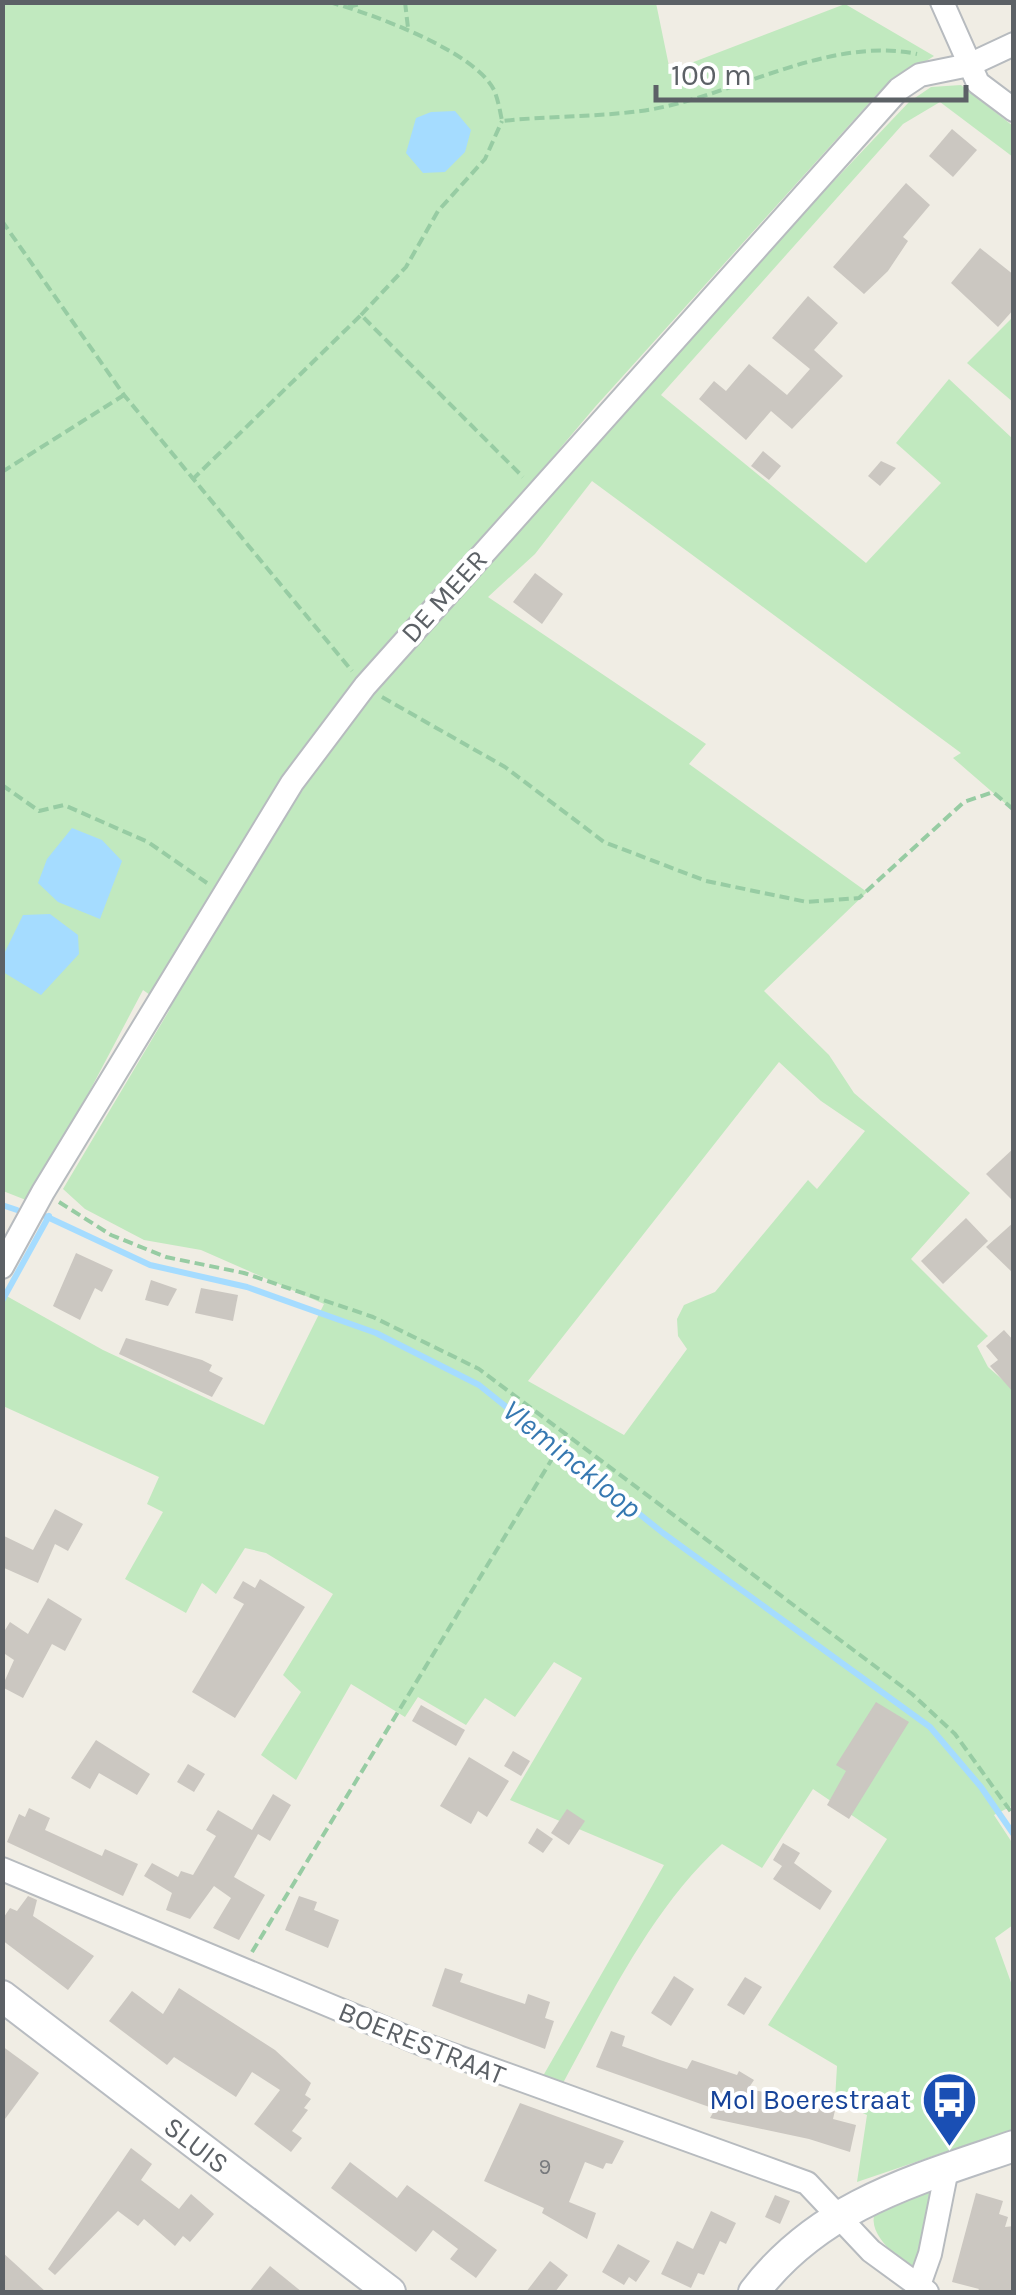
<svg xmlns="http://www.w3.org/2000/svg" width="1016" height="2295" font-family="Karla,sans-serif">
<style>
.green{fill:#c1e9bf;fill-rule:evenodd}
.water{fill:#a5dcff}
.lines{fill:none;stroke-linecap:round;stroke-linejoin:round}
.stream{stroke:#a5dcff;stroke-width:6}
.building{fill:#cbc7c1}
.street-casing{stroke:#b7bbbf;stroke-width:26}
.secondary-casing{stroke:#b8bcc1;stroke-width:34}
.path{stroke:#97cca3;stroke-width:4;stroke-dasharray:10 5;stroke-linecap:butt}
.street{stroke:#fff;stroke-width:22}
.secondary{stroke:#fff;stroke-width:30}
.labels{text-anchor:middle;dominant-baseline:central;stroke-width:8;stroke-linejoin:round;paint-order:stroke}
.number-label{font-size:22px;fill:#787a7d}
.street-label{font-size:28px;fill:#5c6166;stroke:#fff}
.transit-label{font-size:28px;fill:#164399;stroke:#fff;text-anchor:end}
.water-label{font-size:30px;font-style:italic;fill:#3678b1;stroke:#fff}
</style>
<rect width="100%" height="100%" fill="#f0ede4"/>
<g class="green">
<path d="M3 3H656L670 71 845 4 934 56 879 92 595 407 283 776 184 936 203 945 306 777 360 703 758 261 909 102 931 87 961 85 1013 126V157L940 102 903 124 661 395 866 563 941 483 896 443 949 379 1013 439V810L953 758 961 753 592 481 535 554 488 597 706 744 689 764 867 892 764 991 829 1055 854 1093 970 1193 911 1259 988 1336 977 1346 988 1367 1013 1389 1014 1805 994 1815 1013 1844V1925L995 1938 1013 1988V2129L857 2182 867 2115 835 2100 837 2066 768 2025 887 1839 813 1789 762 1868 722 1844C652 1908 608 2000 563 2083L543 2076 664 1865 510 1800 582 1678 554 1662 515 1717 485 1698 466 1725 418 1697 405 1717 351 1684 296 1780 261 1755 301 1692 283 1675 333 1594 266 1553 245 1548 216 1594 202 1583 186 1613 125 1579 163 1512 147 1504 159 1477 3 1406V1294L103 1350 264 1425 324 1304 201 1250 144 1240 85 1209 63 1189 170 1009 143 990 31 1202 3 1191ZM779 1062 821 1101 865 1131 817 1189 808 1180 715 1292 684 1305 677 1319 678 1336 687 1349 624 1435 528 1381Z"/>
<path d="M1013 317V402L967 363Z"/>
<path d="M934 2187 919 2273C901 2259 866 2237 875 2211Z"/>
</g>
<g class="water">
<path d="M455 111 471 130 465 152 445 172 423 173 406 153 416 118 431 112Z"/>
<path d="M72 828 102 840 122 861 100 919 58 902 38 883 47 859Z"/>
<path d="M50 914 78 935 79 954 41 995 3 972V956L23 915Z"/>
</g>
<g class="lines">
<g class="stream">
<path d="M2 1205 17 1210"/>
<path d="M43 1215 150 1265 247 1287 376 1333 479 1385 663 1533 930 1727 981 1787 1014 1835"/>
<path d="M2 1301 49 1216"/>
</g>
</g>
<g class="building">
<path d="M952 129 977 150 953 177 929 156Z"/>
<path d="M906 183 930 205 903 237 908 241 888 271 864 294 833 267Z"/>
<path d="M980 248 1014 275V309L998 327 951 283Z"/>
<path d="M808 296 838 323 814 350 843 376 792 429 771 411 746 440 699 399 714 381 726 391 749 364 787 395 810 369 772 338Z"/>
<path d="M763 451 781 466 769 480 751 466Z"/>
<path d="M881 461 896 468 880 486 868 476Z"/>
<path d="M535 573 563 594 542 624 513 602Z"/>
<path d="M1014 1148V1202L986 1174Z"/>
<path d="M966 1218 988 1241 943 1284 921 1261Z"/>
<path d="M1014 1222V1274L986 1247Z"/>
<path d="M76 1253 113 1270 102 1292 95 1288 80 1320 53 1306Z"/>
<path d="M151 1280 177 1289 168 1306 145 1300Z"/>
<path d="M201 1288 238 1295 233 1321 195 1313Z"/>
<path d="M1004 1330 1014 1341V1393L990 1366 998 1360 986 1346Z"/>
<path d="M126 1338 202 1360 212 1365 209 1371 223 1378 212 1397 119 1354Z"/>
<path d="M55 1509 83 1524 68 1551 55 1544 38 1583 2 1567V1535L33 1550Z"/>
<path d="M260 1579 305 1607 235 1718 192 1692 244 1604 233 1598 243 1581 255 1588Z"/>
<path d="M48 1598 82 1619 65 1651 52 1644 23 1698 2 1687 14 1660 2 1652V1635L10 1622 28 1634Z"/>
<path d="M876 1702 909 1722 849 1819 827 1805 846 1771 836 1765Z"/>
<path d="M421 1705 465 1730 456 1746 412 1721Z"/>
<path d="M96 1740 150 1774 137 1795 99 1773 90 1789 71 1778Z"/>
<path d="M513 1751 530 1761 521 1776 504 1766Z"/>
<path d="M469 1757 509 1781 487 1817 478 1811 471 1824 440 1806Z"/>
<path d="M188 1764 205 1774 194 1792 177 1782Z"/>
<path d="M273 1794 291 1805 270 1841 258 1834 234 1877 265 1895 239 1940 213 1928 231 1898 214 1886 190 1919 166 1910 172 1893 144 1876 152 1863 178 1877 181 1871 193 1875 216 1836 206 1830 218 1810 252 1830Z"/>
<path d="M29 1808 50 1818 45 1830 102 1856 105 1849 138 1864 123 1896 7 1842 19 1814 25 1817Z"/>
<path d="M567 1809 585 1821 569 1845 551 1833Z"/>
<path d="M537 1828 553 1839 543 1853 528 1843Z"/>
<path d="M783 1843 800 1853 794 1863 832 1891 820 1910 773 1879 782 1866 773 1860Z"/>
<path d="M28 1896 37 1900 33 1916 94 1956 68 1990 2 1940V1920L10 1908 17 1911Z"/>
<path d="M299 1896 317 1902 314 1910 339 1920 328 1948 285 1930Z"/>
<path d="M445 1968 463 1974 460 1982 495 1994 525 2004 528 1994 550 2002 545 2018 554 2021 545 2049 432 2006Z"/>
<path d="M674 1976 694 1989 671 2026 651 2013Z"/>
<path d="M745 1977 762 1987 744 2015 727 2005Z"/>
<path d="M179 1988 275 2050 311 2083 305 2095 311 2099 304 2108 308 2110 292 2131 302 2138 291 2152 254 2124 280 2090 252 2072 236 2097 174 2057 167 2065 109 2021 132 1991 163 2014Z"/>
<path d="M611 2031 625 2036 622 2046 660 2060 687 2069 692 2060 737 2075 739 2071 754 2080 748 2089 836 2106 833 2119 856 2125 850 2152 809 2139 710 2118 715 2109 596 2067Z"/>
<path d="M2 2046 39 2073 2 2123Z"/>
<path d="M520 2103 624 2141 612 2164 606 2163 603 2169 585 2162 569 2202 596 2213 587 2239 542 2213 544 2208 484 2181Z"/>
<path d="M131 2148 152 2164 141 2180 179 2209 191 2194 214 2214 190 2242 183 2236 175 2246 144 2219 138 2226 118 2211 55 2275 48 2269Z"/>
<path d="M350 2162 397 2198 407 2185 497 2250 476 2278 450 2259 458 2249 433 2230 416 2252 331 2188Z"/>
<path d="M976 2193 1003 2201 999 2214 1008 2217 1005 2227 1014 2226V2292H977L979 2289 952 2282Z"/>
<path d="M775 2195 790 2201 780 2224 765 2217Z"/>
<path d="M711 2211 736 2223 726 2244 720 2241 704 2275 698 2273 691 2288 661 2274 677 2241 693 2249Z"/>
<path d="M618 2244 650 2261 636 2282 629 2277 624 2285 602 2272Z"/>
<path d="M2 2252 46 2292H2Z"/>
<path d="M550 2261 568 2275 555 2292H526Z"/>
<path d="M270 2266 302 2292H249Z"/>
</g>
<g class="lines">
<defs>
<g id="street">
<path d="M942 2 978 83 1014 110"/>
<path d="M2 1267 43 1192 292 783 365 686 899 89 920 75 969 65 1014 44"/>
<path d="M2 1869 422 2044 807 2183 871 2251 927 2292"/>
<path d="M918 2288 930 2254 947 2169"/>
</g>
<g id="secondary">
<path id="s1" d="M2 1996 390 2292"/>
<path d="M754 2292C820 2205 915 2180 1014 2146"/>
</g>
</defs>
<use href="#street" class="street-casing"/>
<use href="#secondary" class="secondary-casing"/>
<g class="path">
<path d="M329 2C370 13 475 51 494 90 498 99 500 111 502 121 548 116 595 117 641 111 729 99 827 35 917 54"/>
<path d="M405 2 408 28"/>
<path d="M348 7 367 2"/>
<path d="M2 221 124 395 352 671"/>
<path d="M361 315 406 267 438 211 485 159 502 121"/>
<path d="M2 472 124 395"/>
<path d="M192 480 361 315 523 477"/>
<path d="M382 697 505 767 604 842 706 881 807 902 859 898 964 802 993 792 1014 810"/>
<path d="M2 785 39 811 64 805 148 842 207 883"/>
<path d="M59 1202 111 1235 166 1257 244 1273 373 1317 479 1369 912 1694 955 1734 1014 1816"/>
<path d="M252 1952 566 1436"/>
</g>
<use href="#street" class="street"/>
<use href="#secondary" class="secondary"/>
</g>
<defs>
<symbol id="bus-pin" viewBox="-11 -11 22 30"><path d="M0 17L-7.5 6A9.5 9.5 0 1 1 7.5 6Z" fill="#1a4fb4" stroke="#fff"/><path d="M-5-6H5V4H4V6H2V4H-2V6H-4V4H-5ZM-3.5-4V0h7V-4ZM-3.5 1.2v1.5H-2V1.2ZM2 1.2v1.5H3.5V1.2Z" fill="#fff"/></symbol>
</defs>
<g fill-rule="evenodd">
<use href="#bus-pin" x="918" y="2068" width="63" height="86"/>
</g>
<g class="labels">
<g class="number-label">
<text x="545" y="2167">9</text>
</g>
<g class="street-label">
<text transform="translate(444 596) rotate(-48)">DE MEER</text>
<text transform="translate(422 2043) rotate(22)">BOERESTRAAT</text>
<text stroke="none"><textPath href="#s1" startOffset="245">SLUIS</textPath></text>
</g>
<g class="transit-label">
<text x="911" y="2099">Mol Boerestraat</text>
</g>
<g class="water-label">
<text transform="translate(572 1459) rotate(39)">Vleminckloop</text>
</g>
</g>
<rect width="1016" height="2295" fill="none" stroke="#5c6166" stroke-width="10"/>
<path d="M656 85v15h310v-15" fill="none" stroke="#5c6166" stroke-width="5"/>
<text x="671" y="85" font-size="30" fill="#5c6166" stroke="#ffffff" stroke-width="8" paint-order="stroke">100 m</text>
</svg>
